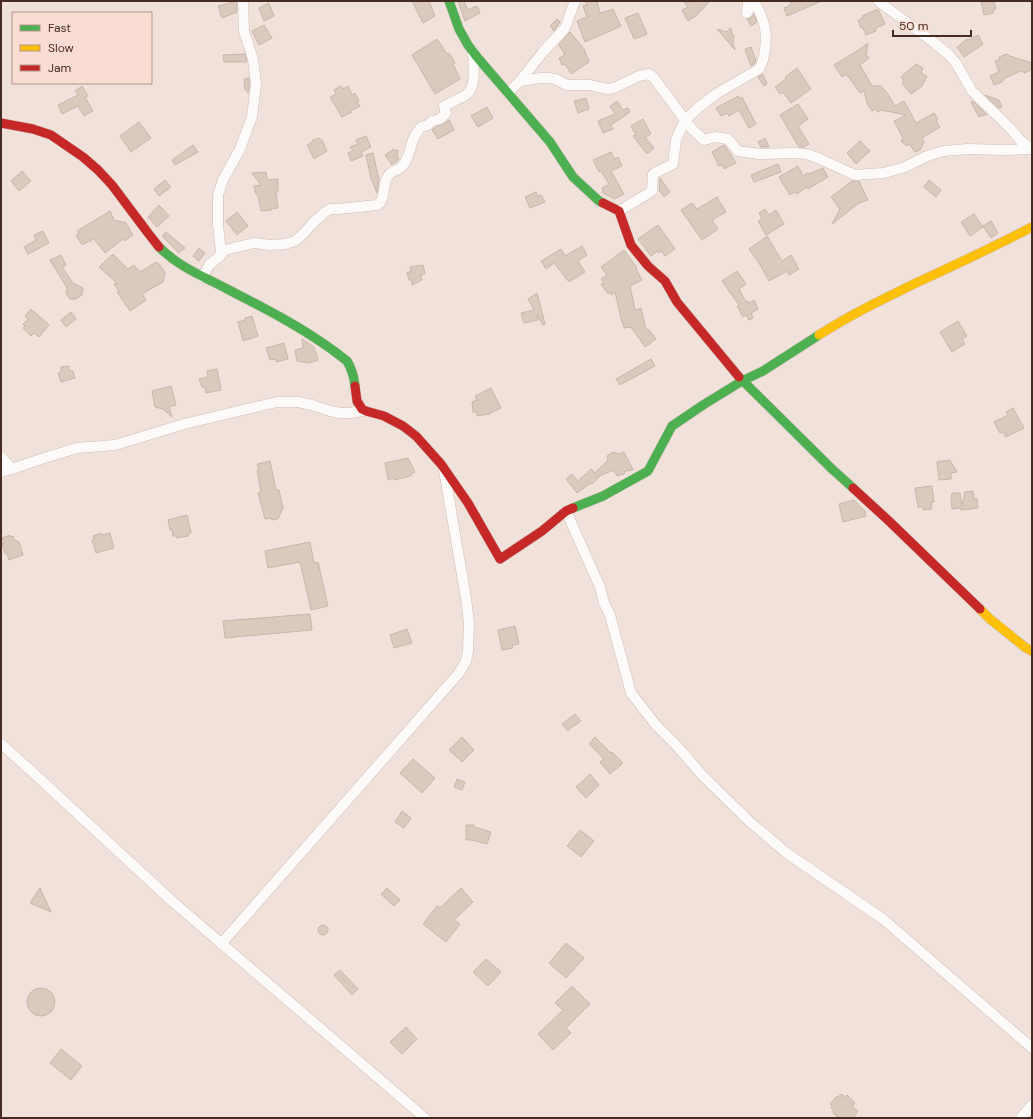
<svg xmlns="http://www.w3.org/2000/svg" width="1033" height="1119" font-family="'DM Sans',sans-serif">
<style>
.building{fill:#dacabe;stroke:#c7b7ab}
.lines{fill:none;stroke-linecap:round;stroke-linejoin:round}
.street-casing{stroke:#d1beb6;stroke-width:11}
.fast-casing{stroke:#d1beb6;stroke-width:10}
.slow-casing{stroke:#d1beb6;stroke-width:10}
.jam-casing{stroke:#d1beb6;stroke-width:10}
.street{stroke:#fdfafa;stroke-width:10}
.fast{stroke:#4caf50;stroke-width:9}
.slow{stroke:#ffc107;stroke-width:9}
.jam{stroke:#c62828;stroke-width:9}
</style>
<rect width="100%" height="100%" fill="#f0e1db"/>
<g class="building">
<path d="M237 1V12L222 18 218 6Z"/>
<path d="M412 1H429L435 16 423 23Z"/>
<path d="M458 1H464L468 10 477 6 480 13 465 21Z"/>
<path d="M585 1H597L600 13 613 9 621 26 585 42 577 21 587 17 583 6 587 5Z"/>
<path d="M683 1H710L697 15 688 21 682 10 688 7Z"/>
<path d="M794 1H822L787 16 784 8 789 6 791 2Z"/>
<path d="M985 1H994L996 9 993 10V13L984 15 981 2Z"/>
<path d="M269 3 274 16 264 21 259 8Z"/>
<path d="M878 9 885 24 876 28V31L866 35 863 28H861L858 20 863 18 862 16Z"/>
<path d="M638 13 647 34 634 39 625 18Z"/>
<path d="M754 14 757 22 751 26 747 19 751 18Z"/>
<path d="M557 19 560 22 554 31 550 26Z"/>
<path d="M264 25 272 38 259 45 252 31Z"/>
<path d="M731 28 732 35H734L733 43 735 50 717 29 726 32Z"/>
<path d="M570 32 584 49 589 62 571 74 565 64 562 65 559 58 565 55 559 45Z"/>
<path d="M978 35 983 44 964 57 957 47 967 39 968 40Z"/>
<path d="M437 39 447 54 449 53 455 63 453 64 460 79 435 94 412 55Z"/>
<path d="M868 43 866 55 869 58 860 65 872 86H881L888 94 895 106 904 101 916 123 934 113 938 119 936 121 940 127 922 138 924 142 920 150 915 152 909 144 907 146 901 141 903 138 894 121 906 115 881 110 878 112 876 109 872 111 867 103 864 91 860 93 848 76H847L846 74 842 77 834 65 857 51Z"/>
<path d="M751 47 756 60 754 64 751 66 745 49Z"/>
<path d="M245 54 247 62H224L223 55Z"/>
<path d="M1007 54 1010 56 1032 63V69L1025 73 1021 71 1005 78 1002 82 994 85 990 76 999 72 995 61 1000 59 999 57Z"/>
<path d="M916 64 923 68 921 73 927 76 922 86 911 94 902 83 904 81 901 77Z"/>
<path d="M797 68 811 89 791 103 783 92 780 94 775 87 786 79 785 77Z"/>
<path d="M763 74 767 84 764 86 758 77Z"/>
<path d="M249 78V84L248 93 247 90H245L244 79Z"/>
<path d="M82 86 88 96 85 97 93 111 84 116 78 106 62 114 58 105 78 95 75 91Z"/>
<path d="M341 86 343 89 348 86 352 95 355 93 359 101 357 102 360 106 351 111 352 112 342 117 330 97 336 94 334 90Z"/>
<path d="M985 95 999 100 1002 107 999 108Z"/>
<path d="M738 96 740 99 742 97 756 124 749 128 739 110 729 116 727 113 721 116 716 108Z"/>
<path d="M586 98 589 109 578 113 574 101Z"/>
<path d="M617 101 623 110 628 108 630 112 611 125 613 129 603 133 598 121 615 114 610 106Z"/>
<path d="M973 101 987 115H984L979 117 971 102Z"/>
<path d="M798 104 808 119 798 126 809 144 804 147H799L780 115Z"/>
<path d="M487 107 493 118 478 127 471 116Z"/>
<path d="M643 119 651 134 645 137 654 148 647 154 633 136 636 135 631 126Z"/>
<path d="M449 120 454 130 438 139 432 130 436 127 444 124Z"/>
<path d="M139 122 151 138 131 152 120 136Z"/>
<path d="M366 136 371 147 361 152 363 156 351 161 348 153 353 151 350 147 358 144 356 140Z"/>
<path d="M319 138 321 140H322L327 151 314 159 307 145 312 142 313 140Z"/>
<path d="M765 138 769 147H761L758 142Z"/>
<path d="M860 141 870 151 856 164 847 153Z"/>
<path d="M193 145 198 152 175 165 172 160Z"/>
<path d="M724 145 730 153 736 163 724 169 722 165 719 166 712 152Z"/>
<path d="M394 149 395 151 398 150 397 155 399 159 392 165 385 155Z"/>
<path d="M611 152 614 159 618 157 622 166 611 171 624 194 614 199 602 192 603 191 602 188 609 184 601 171 599 172 593 160Z"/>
<path d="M373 153 379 179 377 193 371 178 366 155Z"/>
<path d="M778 164 781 172 754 182 751 175Z"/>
<path d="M798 166 803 176 808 173 809 174 823 168 828 177 808 189 807 187 797 194 794 192 790 195 779 177Z"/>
<path d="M22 171 31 181 19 191 11 181Z"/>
<path d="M266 172 267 180 278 179V191L276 192 278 208 271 209 272 210 261 211 258 195 256 194 254 186 261 185 252 173Z"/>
<path d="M660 178 670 192 664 197 659 190Z"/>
<path d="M165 180 171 187 159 196 154 189Z"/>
<path d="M929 180 941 190 936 197 924 187Z"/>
<path d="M852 181H859L868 200 859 203 832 224 840 209 831 197Z"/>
<path d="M536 192 538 196 541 195 545 202 530 208 525 197Z"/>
<path d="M717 197 726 212 712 220 718 229 702 240 681 210 692 203 697 209Z"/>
<path d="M159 205 169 216 157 227 148 217Z"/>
<path d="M765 209 769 215 776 210 784 224 766 235 758 221 762 219 759 213Z"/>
<path d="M110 211 114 220 126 223 133 235 124 241 123 239 105 253 94 239 82 245 76 235 79 234 77 231Z"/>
<path d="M237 212 248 226 237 235 226 221Z"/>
<path d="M974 214 983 227 970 236 961 222Z"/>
<path d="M991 221 998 233 991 238 983 226Z"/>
<path d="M658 225 675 249 665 256 662 251 659 253 658 251 651 256 638 239Z"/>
<path d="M43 231 49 243 28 254 24 247 36 240 34 235Z"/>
<path d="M166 232 185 248 179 253 162 236Z"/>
<path d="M767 236 782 261 791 255 799 269 789 275 787 271 769 281 759 263 749 249Z"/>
<path d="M582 246 587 255 578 261 585 272 569 282 554 263 546 269 541 261 561 249 565 256Z"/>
<path d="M199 248 205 253 199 261 193 256Z"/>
<path d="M624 250 637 268 636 269 642 280 630 286 635 310 641 308 646 330 648 329 656 339 645 347 631 327 624 328 623 322 622 323 615 292 611 295 610 292 608 294 601 284 604 283 601 279 607 275 601 267Z"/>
<path d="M113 254 128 269 134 265 140 272 156 262 160 265 165 273 163 282 142 294 146 300 130 311 117 292 119 291 114 284 117 283 99 267Z"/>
<path d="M61 255 66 265 62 267 73 283 83 288 82 295 76 299H70L66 293 67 288 50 260Z"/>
<path d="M423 265 425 274 421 275 422 280 412 285V280H409L407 272H411L410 267Z"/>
<path d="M737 271 746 284 739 289 746 302 748 301 749 303 754 300 758 309 751 313 753 318 749 320 746 315 743 317 737 306 739 305 722 281Z"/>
<path d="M537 293 545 324 543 325 537 315 538 320 524 323 521 313 534 310 528 299Z"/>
<path d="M31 309 49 325 39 337 34 333 31 336 23 328 25 326 23 324 28 319 25 316Z"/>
<path d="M71 312 76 319 66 327 61 320Z"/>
<path d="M252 316 258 336 243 341 238 322 245 320V318Z"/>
<path d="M958 321 967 336 962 339 965 344 952 352 940 332Z"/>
<path d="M302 339 314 347 318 360 309 363 297 361 295 350 303 348Z"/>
<path d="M284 343 288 359 276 362V359L270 360 266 348Z"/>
<path d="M651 359 655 366 620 385 616 379Z"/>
<path d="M69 366V371H73L75 378 61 382 58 373 61 372V367Z"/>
<path d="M217 369 221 390 206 393 205 388 202 387 199 379 208 377 207 371Z"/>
<path d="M171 386 176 405 169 407 172 417 163 409 155 407 152 391Z"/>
<path d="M491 388 501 408 490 413V414L477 416V412H473L472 402 477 400 475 396Z"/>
<path d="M1013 408 1024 428 1006 437 1003 432 1000 433 994 422 1008 415 1006 412Z"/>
<path d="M613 452 619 454 624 452 633 470 625 471 624 474 617 476 614 470 599 476V477L592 484 591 483 577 493 566 479 572 474 578 481 591 469 595 473 608 460 607 456Z"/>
<path d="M408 458 415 472 410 476 394 480 392 478 388 480 385 463Z"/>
<path d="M950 460 957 472 951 473V479L939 480 937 462Z"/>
<path d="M270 461 276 490H279L283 508 278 519 272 520 271 518 265 519 258 493 261 492 257 470H259L257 464Z"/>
<path d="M932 486 934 502 931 503 932 509 923 510V507H918L915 488Z"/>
<path d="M973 491 974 499H977L978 508 961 510V508L952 509 951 499 952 493H960L962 506 965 492Z"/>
<path d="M854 500 865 511 866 516 843 522 839 504Z"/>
<path d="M187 515 191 533H189L188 536 177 538 176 536H173L172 530H170L168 520Z"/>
<path d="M101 533 102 535 110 533 114 548 96 553 92 540 94 539 93 536Z"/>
<path d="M10 535V537L13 536 14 540 19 542 23 555 9 560 7 554 5 553 2 544 4 543 2 538Z"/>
<path d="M310 542 314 563 318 562 328 606 311 610 300 562 268 568 265 551Z"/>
<path d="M310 614 312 630 225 638 223 621Z"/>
<path d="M515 626 519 644 512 645 513 648 502 650 498 630Z"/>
<path d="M407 629 412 643 394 648 390 635Z"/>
<path d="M575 714 581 721 576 725H574L568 731 562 724Z"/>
<path d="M462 737 474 750 462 762 449 750Z"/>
<path d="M595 737 611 753 612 752 623 763 610 774 600 762 604 759 589 744Z"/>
<path d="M413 759 435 778 422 793 400 773Z"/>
<path d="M590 774 599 785 586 798 576 787Z"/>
<path d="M457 779 465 782 462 790 454 787Z"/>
<path d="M402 811 411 818 404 828 395 822Z"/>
<path d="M466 825H474V827L491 832 487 844 472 840H466Z"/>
<path d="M580 830 594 841 581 857 567 846Z"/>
<path d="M40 888 51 912 30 903Z"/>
<path d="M387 888 400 900 394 906 381 894Z"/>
<path d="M461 888 473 902 454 920 460 924 446 942 423 924 437 906 440 908Z"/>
<circle cx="323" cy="930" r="5"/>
<path d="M566 943 584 958 566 978 549 963Z"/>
<path d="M486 959 501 972 488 986 473 972Z"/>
<path d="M340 970 358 989 352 995 334 975Z"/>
<path d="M572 986 590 1004 566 1028 571 1033 553 1050 538 1034 563 1010 555 1003Z"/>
<circle cx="41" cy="1002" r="14"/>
<path d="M406 1027 417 1039 402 1054 390 1042Z"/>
<path d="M61 1049 82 1066 71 1080 50 1063Z"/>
<path d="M841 1094 845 1097 847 1095 855 1103 852 1106 858 1111 853 1118H839L833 1113 834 1111 831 1108 832 1106 830 1104 837 1096 838 1097Z"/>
</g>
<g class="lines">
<defs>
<g id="street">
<path d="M748 1 747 13 753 1"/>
<path d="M878 1 932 41 948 54 956 63 972 91 1010 128 1021 141 1032 149"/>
<path d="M520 81 541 78H548L555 79 567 85H589L608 89 614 88 639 76 649 74 654 78 691 128 704 140 715 137 728 139 738 151 759 154 793 153 807 154 820 159 855 175 884 173 905 167 927 156 944 151 968 149 1003 150 1032 149"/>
<path d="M508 93 520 81 543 52 565 28 575 1"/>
<path d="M619 211 652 191 653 174 673 164 676 140 685 120 698 108 716 94 759 69C765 61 767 38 765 28 763 18 759 10 754 1"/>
<path d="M219 257 221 252 218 225V195L223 180 240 149 252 117 256 84 253 59 244 31 243 1"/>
<path d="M202 277 210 264 219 257 225 250 254 243 270 245 285 244 295 241 303 234 312 224 325 212 330 209H339L377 205C385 201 383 188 386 180 391 168 398 173 404 164 409 157 410 148 413 140 415 135 418 131 421 127L428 125 432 121 440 119 446 113 444 106C451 102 460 99 467 94 477 86 473 63 473 51"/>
<path d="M1 457 12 469"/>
<path d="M1 472 12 469 41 459 77 448 115 445 184 424 277 402H298L312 405 330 411 340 413H349L363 411"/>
<path d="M566 511 600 587 604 603 610 615 631 693 656 725 677 746 701 774 750 822 788 854 883 919 1032 1048"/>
<path d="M1 744 28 768 172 901 425 1118"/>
<path d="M221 944 459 673 466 661 468 651 469 623 466 598 444 470"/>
<path d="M1021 1118 1032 1105"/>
</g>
<g id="fast">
<path d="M449 1 459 29 468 45 477 57 550 142 573 177 599 201 603 203"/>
<path d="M159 247C180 268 203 276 229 290 270 311 311 332 347 361 352 369 354 377 355 386"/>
<path d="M739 377 832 469 853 488"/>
<path d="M573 508 603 496 648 471 672 426 703 405 742 381 763 371 819 335"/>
</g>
<g id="slow">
<path d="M819 335C850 315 883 299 916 283 955 265 994 247 1032 227"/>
<path d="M980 609 990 619 1026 648 1032 651"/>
</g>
<g id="jam">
<path d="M1 123 33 129 51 135 83 157 98 170 112 185 148 233 159 247"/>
<path d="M603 203 619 211 631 245 648 266 665 281 677 302 739 377"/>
<path d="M355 386 357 401 362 409 366 411 384 416 403 426 416 436 441 464 468 503 500 559 542 531 566 511 573 508"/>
<path d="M853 488 890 522 980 609"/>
</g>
</defs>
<use href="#street" class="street-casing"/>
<use href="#fast" class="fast-casing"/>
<use href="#slow" class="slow-casing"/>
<use href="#jam" class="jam-casing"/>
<use href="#street" class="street"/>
<use href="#fast" class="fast"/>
<use href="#slow" class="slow"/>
<use href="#jam" class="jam"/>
</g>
<rect width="1033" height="1119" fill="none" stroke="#452b21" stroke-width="4"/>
<rect x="12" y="12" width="140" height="72" fill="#f9ddd2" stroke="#b1968b"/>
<rect x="20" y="25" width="20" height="6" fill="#4caf50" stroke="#b1968b"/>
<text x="48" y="32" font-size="12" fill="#452b21">Fast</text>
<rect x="20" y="45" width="20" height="6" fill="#ffc107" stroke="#b1968b"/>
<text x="48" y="52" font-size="12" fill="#452b21">Slow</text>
<rect x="20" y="65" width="20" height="6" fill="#c62828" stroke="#b1968b"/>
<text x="48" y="72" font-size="12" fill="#452b21">Jam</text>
<path d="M893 30v6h78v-6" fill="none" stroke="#452b21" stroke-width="2"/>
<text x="899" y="30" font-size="12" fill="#452b21" stroke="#f9ddd2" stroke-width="3" paint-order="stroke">50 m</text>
</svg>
